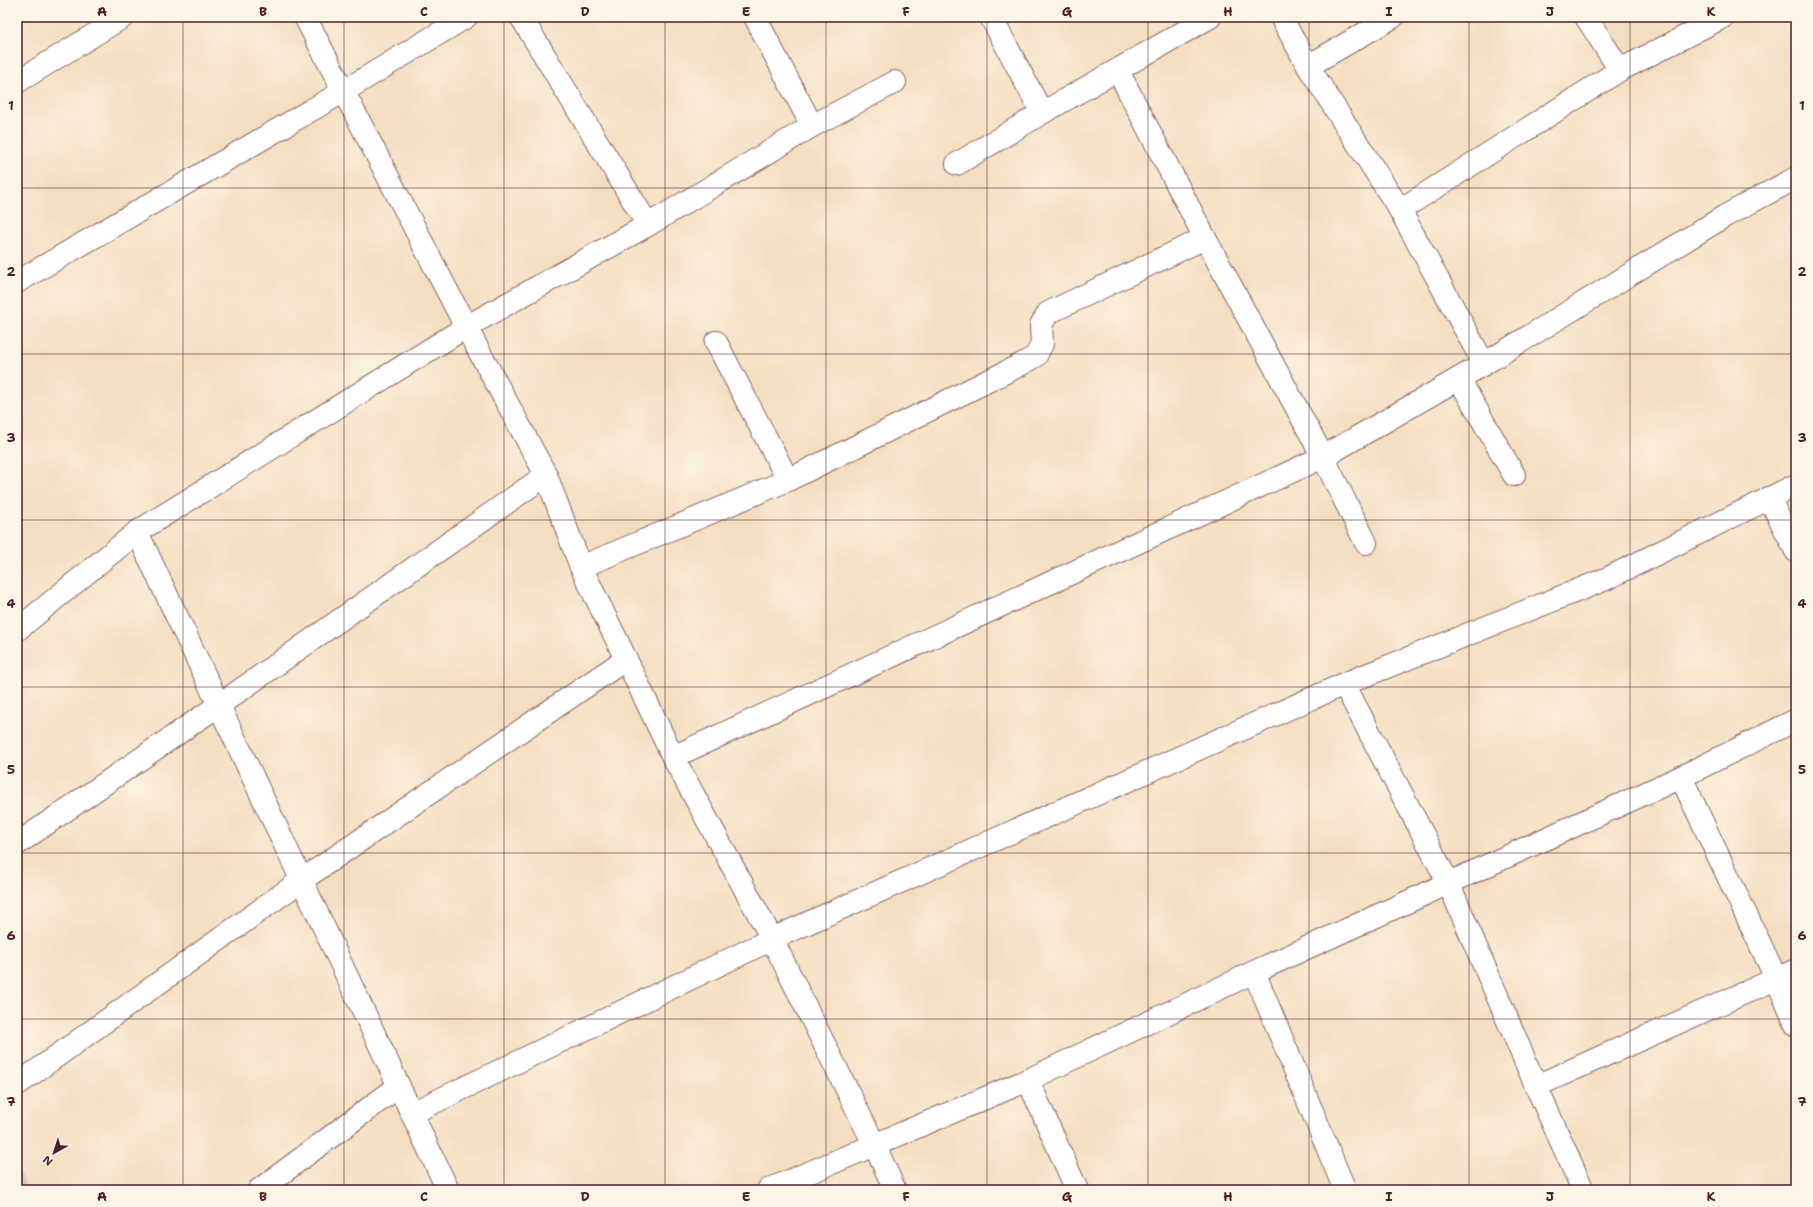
<svg xmlns="http://www.w3.org/2000/svg" width="1813" height="1207" font-family="'Shantell Sans',sans-serif">
<style>
.industrial{fill:#ccc2b9}
.lines{fill:none;stroke-linecap:round;stroke-linejoin:round}
.minor-casing{stroke:#866260;stroke-width:24}
.minor{stroke:#fff;stroke-width:22}
.grid{fill:none;stroke:#4a1f2b;stroke-width:1;stroke-opacity:0.55}
.neatline{fill:none;stroke:#4a1f2b;stroke-width:1.5}
.grid-label{font-size:13px;text-anchor:middle;font-weight:bold;fill:#4a1f2b}
</style>
<rect width="100%" height="100%" fill="#fcf5e5"/>
<filter id="ink" filterUnits="userSpaceOnUse"><feTurbulence type="fractalNoise" baseFrequency=".025" numOctaves="2"/><feDisplacementMap in="SourceGraphic" scale="8" xChannelSelector="R" yChannelSelector="G"/><feConvolveMatrix kernelMatrix="1 2 1 2 8 2 1 2 1" color-interpolation-filters="sRGB"/></filter>
<filter id="wash" filterUnits="userSpaceOnUse"><feTurbulence type="fractalNoise" baseFrequency=".012" numOctaves="4" result="noise"/><feDisplacementMap in="SourceGraphic" scale="16" xChannelSelector="R" yChannelSelector="G"/><feGaussianBlur stdDeviation="0.9" result="paint"/><feColorMatrix in="noise" values="0 0 0 0 0 0 0 0 0 0 0 0 0 0 0 0 0 1.4 0 .05"/><feComposite in="paint" operator="in"/></filter>
<g filter="url(#wash)">
<rect width="100%" height="100%" fill="#f4dec1"/>
<path class="industrial" d="M17 1166 27 1190H17Z"/>
</g>
<g filter="url(#ink)">
<g class="lines">
<defs>
<g id="minor">
<path d="M305 17 466 327 546 475 581 567 626 659 673 757 772 939 874 1144 895 1190"/>
<path d="M521 17 648 225"/>
<path d="M755 17 812 126"/>
<path d="M991 17 1042 113"/>
<path d="M1281 17 1308 66 1400 210 1484 364"/>
<path d="M1586 17 1620 70"/>
<path d="M1308 66 1393 17"/>
<path d="M1118 71 1205 238 1323 457 1366 543"/>
<path d="M17 82 123 17"/>
<path d="M957 164 1042 113 1210 17"/>
<path d="M1400 210 1620 70 1723 17"/>
<path d="M17 282 344 91 466 17"/>
<path d="M716 342 788 480"/>
<path d="M1459 379 1514 475"/>
<path d="M1769 498 1796 551"/>
<path d="M137 532 448 1190"/>
<path d="M581 567 788 480 1024 363 1036 356 1042 344 1041 325 1048 313 1205 238"/>
<path d="M17 630 137 532 466 327 648 225 812 126 895 82"/>
<path d="M1344 684 1448 882 1536 1086 1583 1190"/>
<path d="M673 757 1323 457 1484 364 1725 216 1796 178"/>
<path d="M1681 777 1776 978 1796 1025"/>
<path d="M17 844 219 705 546 475"/>
<path d="M1254 972 1345 1190"/>
<path d="M1028 1080 1077 1190"/>
<path d="M18 1084 302 880 626 659"/>
<path d="M1536 1086 1796 970"/>
<path d="M412 1113 772 939 1344 684 1606 579 1796 485"/>
<path d="M259 1190 399 1086"/>
<path d="M768 1190 1028 1080 1254 972 1681 777 1796 720"/>
</g>
</defs>
<use href="#minor" class="minor-casing"/>
<use href="#minor" class="minor"/>
</g>
</g>
<path class="grid" d="M183 17V1190M344 17V1190M504 17V1190M665 17V1190M826 17V1190M987 17V1190M1148 17V1190M1309 17V1190M1469 17V1190M1630 17V1190M17 188H1796M17 354H1796M17 520H1796M17 687H1796M17 853H1796M17 1019H1796"/>
<rect width="1813" height="1207" fill="none" stroke="#fcf5e5" stroke-width="44"/>
<g transform="translate(54 1153) rotate(219)" stroke="#fcf5e5" stroke-width="3" paint-order="stroke">
<path d="M0-3L7 15L0 10L-7 15Z" fill="#4a1f2b"/>
<text y="-6" font-size="11" font-weight="bold" text-anchor="middle" fill="#4a1f2b">N</text>
</g>
<rect x="22" y="22" width="1769" height="1163" class="neatline"/>
<g class="grid-label">
<text x="102" y="16">A</text>
<text x="263" y="16">B</text>
<text x="424" y="16">C</text>
<text x="585" y="16">D</text>
<text x="746" y="16">E</text>
<text x="906" y="16">F</text>
<text x="1067" y="16">G</text>
<text x="1228" y="16">H</text>
<text x="1389" y="16">I</text>
<text x="1550" y="16">J</text>
<text x="1711" y="16">K</text>
<text x="11" y="110">1</text>
<text x="1802" y="110">1</text>
<text x="11" y="276">2</text>
<text x="1802" y="276">2</text>
<text x="11" y="442">3</text>
<text x="1802" y="442">3</text>
<text x="11" y="608">4</text>
<text x="1802" y="608">4</text>
<text x="11" y="774">5</text>
<text x="1802" y="774">5</text>
<text x="11" y="940">6</text>
<text x="1802" y="940">6</text>
<text x="11" y="1106">7</text>
<text x="1802" y="1106">7</text>
<text x="102" y="1201">A</text>
<text x="263" y="1201">B</text>
<text x="424" y="1201">C</text>
<text x="585" y="1201">D</text>
<text x="746" y="1201">E</text>
<text x="906" y="1201">F</text>
<text x="1067" y="1201">G</text>
<text x="1228" y="1201">H</text>
<text x="1389" y="1201">I</text>
<text x="1550" y="1201">J</text>
<text x="1711" y="1201">K</text>
</g>
</svg>
